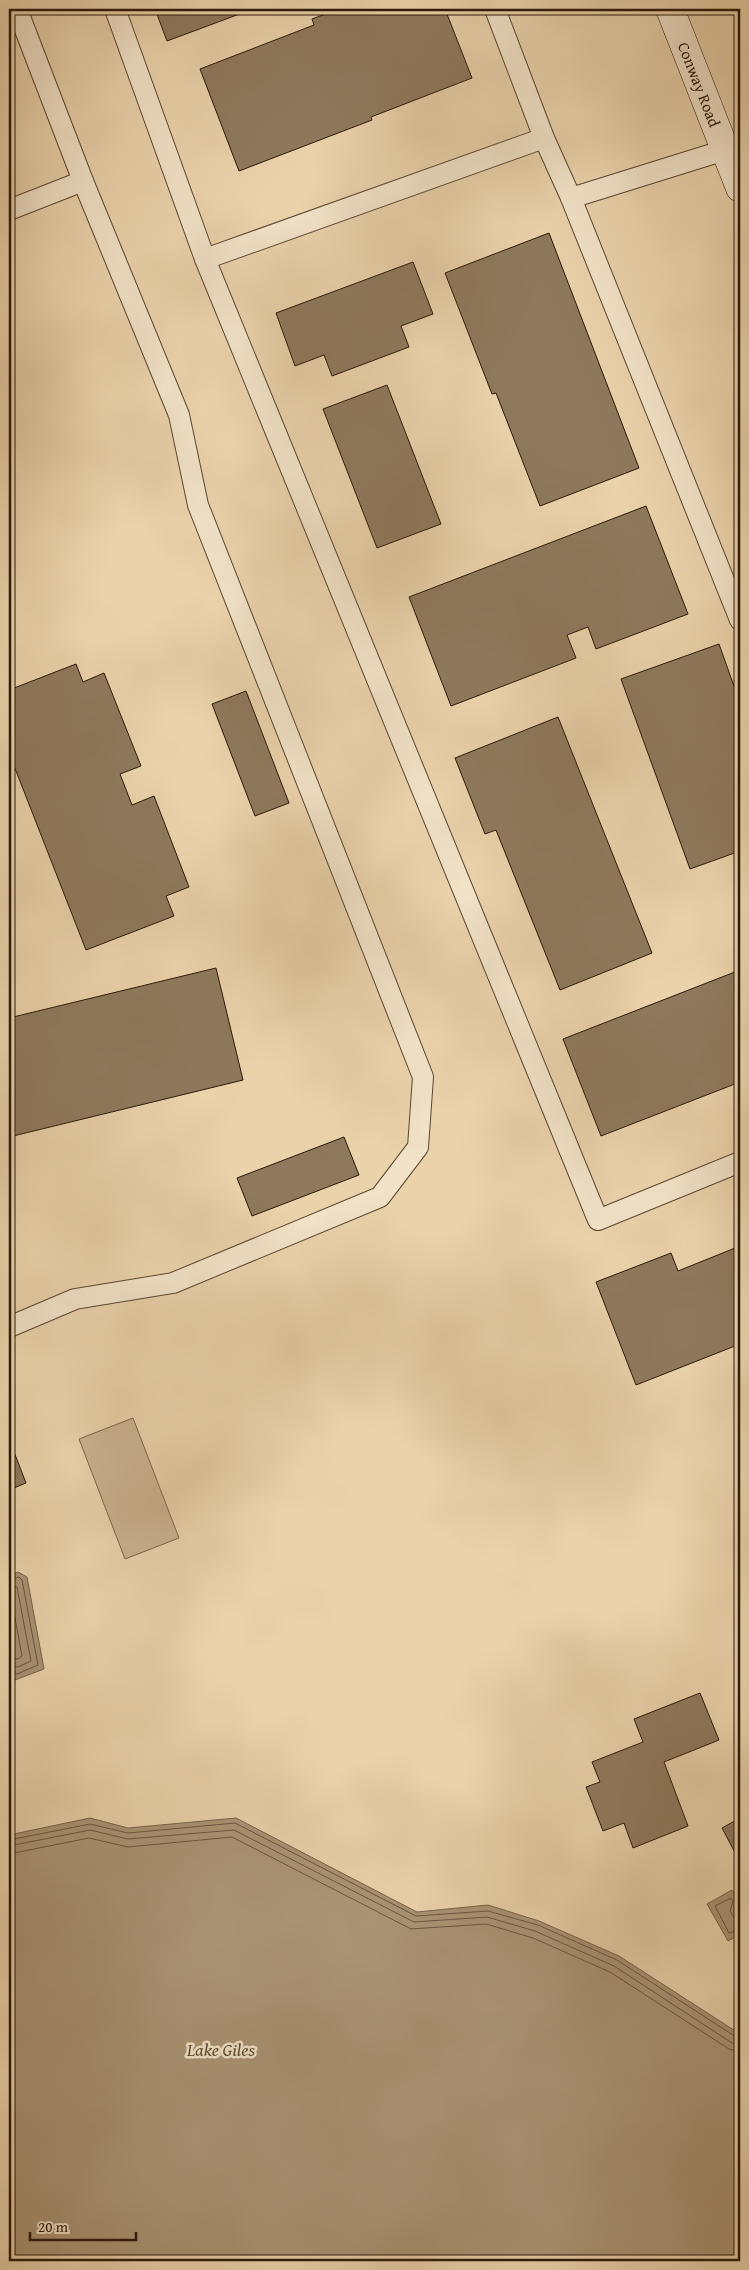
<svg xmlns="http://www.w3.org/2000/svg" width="749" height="2270" font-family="'Gentium Book Plus',serif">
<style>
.green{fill:#cab28f;stroke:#7a654c}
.water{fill:#a99374;stroke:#776249}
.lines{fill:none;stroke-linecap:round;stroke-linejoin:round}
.shore{stroke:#6a563e;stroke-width:1}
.building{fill:#8e795d;stroke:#2b1809}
.lane-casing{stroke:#5b4632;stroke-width:22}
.secondary-casing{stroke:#2b1809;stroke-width:29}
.lane{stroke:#f1e2c8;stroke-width:20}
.secondary{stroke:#f1e2c8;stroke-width:28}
.labels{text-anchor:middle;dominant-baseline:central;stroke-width:5;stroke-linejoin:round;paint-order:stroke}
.street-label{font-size:16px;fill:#2b1809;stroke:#f1e2c8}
.water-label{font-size:18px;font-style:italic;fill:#5d4934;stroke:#f1e2c8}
</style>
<rect width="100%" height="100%" fill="#ead2ab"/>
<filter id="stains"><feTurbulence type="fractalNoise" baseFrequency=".004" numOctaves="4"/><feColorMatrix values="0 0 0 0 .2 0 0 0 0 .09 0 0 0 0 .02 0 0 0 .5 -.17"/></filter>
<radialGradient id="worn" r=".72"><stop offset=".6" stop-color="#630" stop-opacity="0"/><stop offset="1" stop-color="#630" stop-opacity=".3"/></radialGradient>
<path class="green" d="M133 1418 179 1538 125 1559 79 1439Z"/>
<g class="water">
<path d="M18 1572 27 1577 44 1669 15 1680 9 1673V1576Z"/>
<path d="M90 1818 128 1828 236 1818 417 1912 488 1905 539 1921 619 1956 740 2034V2261H9V1835Z"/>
<path d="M732 1890 740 1904 734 1908 740 1919V1934L728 1941 707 1904Z"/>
</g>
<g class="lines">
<g class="shore">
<path d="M9 1580 19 1577 22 1580 38 1665 17 1674 9 1672"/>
<path d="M9 1586 17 1587 31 1661 18 1667 9 1666"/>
<path d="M9 1594 11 1596 22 1656 18 1659 9 1658"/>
<path d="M9 1840 90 1824 128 1833 235 1823 416 1916 488 1911 538 1925 617 1960 736 2037 740 2038"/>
<path d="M9 1846 90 1830 128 1839 234 1830 414 1922 487 1917 535 1931 614 1966 732 2043 740 2044"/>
<path d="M9 1854 89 1838 128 1847 232 1837 411 1929 486 1924 533 1938 610 1972 729 2049 740 2052"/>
<path d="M740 1920 735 1919 730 1911 733 1902 731 1898 715 1906 729 1933 740 1930"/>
</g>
</g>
<g class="building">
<path d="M155 9H253L167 41Z"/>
<path d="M339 9H445L472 78 371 117 372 120 239 171 200 69 314 25 312 19Z"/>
<path d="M549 233 639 468 540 506 496 393 492 394 445 273Z"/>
<path d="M413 262 433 314 401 326 409 347 332 376 324 355 295 366 276 313Z"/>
<path d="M387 385 441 524 377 548 323 409Z"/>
<path d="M646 506 688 614 596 649 588 627 567 635 576 658 451 706 409 597Z"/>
<path d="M719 644 740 703V851L690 869 621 679Z"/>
<path d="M76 664 83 682 104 673 141 766 120 774 132 805 154 796 189 887 166 896 174 916 86 950 9 753V710L13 709 9 699V690Z"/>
<path d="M246 691 289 803 255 816 212 704Z"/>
<path d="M558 717 652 953 560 990 496 830 485 834 455 758Z"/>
<path d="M216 968 243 1080 9 1137V1018Z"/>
<path d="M740 970V1082L601 1136 563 1039Z"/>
<path d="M344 1137 359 1175 252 1216 237 1178Z"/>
<path d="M740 1246V1344L636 1385 596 1282 671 1253 678 1271Z"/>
<path d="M9 1439 26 1483 9 1490Z"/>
<path d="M700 1693 719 1740 664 1762 688 1826 633 1848 624 1823 603 1831 586 1787 600 1782 592 1762 643 1742 634 1719Z"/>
<path d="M740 1818V1862L722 1828Z"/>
</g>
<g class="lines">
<defs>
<g id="lane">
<path d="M115 9 205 259 598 1220 740 1162"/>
<path d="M495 9 544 138 571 198 740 620"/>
<path d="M571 198 725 150"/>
<path d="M9 210 83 181"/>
<path d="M205 259 544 138"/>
<path d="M9 1327 75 1299 173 1283 380 1197 418 1147 423 1077 198 505 179 415 83 181 17 9"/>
</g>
<g id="secondary">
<path id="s1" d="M670 9 740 188"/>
</g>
</defs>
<use href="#lane" class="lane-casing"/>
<use href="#secondary" class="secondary-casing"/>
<use href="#lane" class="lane"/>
<use href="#secondary" class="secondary"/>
</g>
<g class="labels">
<g class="street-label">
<text stroke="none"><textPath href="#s1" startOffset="81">Conway Road</textPath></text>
</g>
<g class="water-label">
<text x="221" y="2049">Lake Giles</text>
</g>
</g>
<rect width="749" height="2270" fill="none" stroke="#ead2ab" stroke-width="30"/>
<rect x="10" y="10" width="729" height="2250" fill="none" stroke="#2b1809" stroke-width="2.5"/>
<rect x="15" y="15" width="719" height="2240" fill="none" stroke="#2b1809"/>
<path d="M30 2232v8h106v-8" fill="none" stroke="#2b1809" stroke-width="2.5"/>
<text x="38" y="2232" font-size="15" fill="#2b1809" stroke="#f1e2c8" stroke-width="4" paint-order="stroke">20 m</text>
<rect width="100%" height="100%" filter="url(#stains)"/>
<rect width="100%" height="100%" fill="url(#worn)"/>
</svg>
